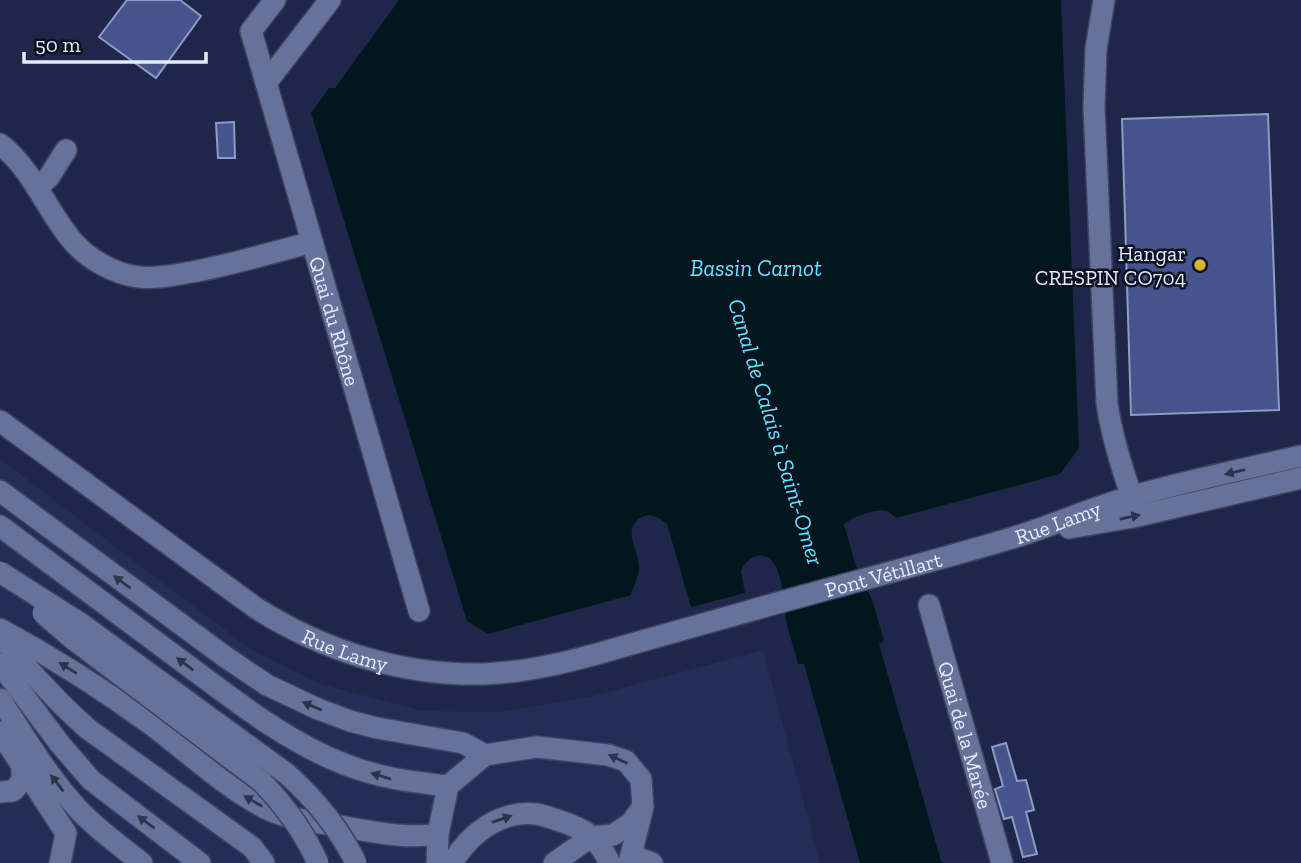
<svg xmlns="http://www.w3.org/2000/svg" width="1301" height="863" font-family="'Zilla Slab',serif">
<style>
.built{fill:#232d56}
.water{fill:#00181d}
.building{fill:#45548c;stroke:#8d9bc5;stroke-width:2}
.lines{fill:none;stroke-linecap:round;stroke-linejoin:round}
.minor-casing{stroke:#3d4360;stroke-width:24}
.minor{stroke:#66729a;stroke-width:21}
.minor-bridge-casing{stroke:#3d4360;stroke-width:24;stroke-linecap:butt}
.minor-bridge{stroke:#66729a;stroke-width:21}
.oneway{fill:#2c334b}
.poi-dot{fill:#dab333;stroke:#0d1120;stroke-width:2.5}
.labels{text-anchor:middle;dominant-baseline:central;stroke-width:5;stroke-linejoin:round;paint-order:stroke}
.poi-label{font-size:21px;fill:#e4ebfd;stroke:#0d1120;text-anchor:end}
.street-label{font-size:21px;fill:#e4ebfd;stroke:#0d1120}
.water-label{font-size:23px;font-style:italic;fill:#5ce7ff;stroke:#0d1120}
</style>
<rect width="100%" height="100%" fill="#1e2749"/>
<path class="built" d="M0 459 250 649 320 684 423 711 501 712 593 696 763 650 820 863H0Z"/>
<path class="water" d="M399 0H1061L1079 448 1060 474 896 518C893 516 890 512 887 511 879 507 850 518 844 524L855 563 873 602 884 641 879 644 941 861 944 863H860L804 664H798L787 625 781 581 776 567 770 558 760 555 751 558 744 565 741 571 745 593 691 607 667 524C659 518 652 512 642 517 620 529 640 551 639 568 639 576 633 587 631 595L488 634 467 621 311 113 329 88H335Z"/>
<g class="building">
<path d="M127 0H180L201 16 156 78 99 37Z"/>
<path d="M1268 114 1279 410 1131 415 1122 119Z"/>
<path d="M234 122 235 158H218L216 123Z"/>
<path d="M1006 743 1017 781 1026 780 1034 810 1026 812 1037 854 1023 857 1012 817 1004 819 995 789 1003 786 992 747Z"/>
</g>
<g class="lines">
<defs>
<g id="minor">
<path id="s1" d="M275 0 251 31 419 611"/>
<path d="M1104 0 1096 49 1094 107 1107 404C1112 436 1121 466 1132 497"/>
<path d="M266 83 330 0"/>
<path d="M0 144C32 169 45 207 70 238 86 258 113 274 139 277 157 279 174 275 192 272 233 264 272 253 312 242"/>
<path d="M37 188 49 177 66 150"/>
<path id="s2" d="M0 421 256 608C324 651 403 676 484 674 533 672 581 659 628 645 668 634 709 622 749 611 836 586 925 564 1012 538 1049 527 1084 511 1120 500 1180 482 1241 470 1301 456"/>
<path d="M0 491 224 656 267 685 318 709 350 721 377 728 463 743 485 755"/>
<path d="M0 526C60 570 119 615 179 659 232 698 283 740 344 764 379 778 412 782 448 786"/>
<path d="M1069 528 1133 517 1301 478"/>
<path id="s3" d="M929 605 1002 863"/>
<path d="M0 629C52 657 101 688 149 723 187 751 223 786 265 808 286 819 309 821 332 825 367 830 403 840 438 834"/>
<path d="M0 636C28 669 55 700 88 729L252 847 264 863"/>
<path d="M0 664 60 744 91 780 200 863"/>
<path d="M0 699C25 737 48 777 79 810 98 830 120 846 142 863"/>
<path d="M0 732 66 833 60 863"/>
<path d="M0 792 13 791 22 781V765"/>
<path d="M631 855 652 863"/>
<path d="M437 863 438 834 448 786 485 755 537 747 608 755 626 761 641 779 643 807 629 863"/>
<path d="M452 863C470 833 500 810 536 814 543 815 551 818 557 820 586 829 596 836 610 863"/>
<path d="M554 863 591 837 613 835 631 823 641 809"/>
</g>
</defs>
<use href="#minor" class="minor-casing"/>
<use href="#minor" class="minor"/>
<defs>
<g id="minor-bridge">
<path d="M0 572 80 623 287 774C316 800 339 828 356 863"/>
<path d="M43 613 73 639 262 782C286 807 304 832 318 863"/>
</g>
</defs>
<use href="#minor-bridge" class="minor-bridge-casing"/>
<use href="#minor-bridge" class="minor-bridge"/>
</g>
<defs><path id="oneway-solid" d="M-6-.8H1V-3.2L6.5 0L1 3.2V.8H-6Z" transform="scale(1.75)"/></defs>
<g class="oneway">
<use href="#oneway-solid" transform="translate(1235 472) rotate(167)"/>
<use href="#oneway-solid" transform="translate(1130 517) rotate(-12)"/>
<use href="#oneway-solid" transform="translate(122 582) rotate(-144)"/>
<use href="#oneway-solid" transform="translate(185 664) rotate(-143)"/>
<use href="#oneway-solid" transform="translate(68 668) rotate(-148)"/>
<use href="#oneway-solid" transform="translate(312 706) rotate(-157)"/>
<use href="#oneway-solid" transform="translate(618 759) rotate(-155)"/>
<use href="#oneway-solid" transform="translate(381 776) rotate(-163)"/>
<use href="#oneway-solid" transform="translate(57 783) rotate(-128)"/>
<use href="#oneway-solid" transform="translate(253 801) rotate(-150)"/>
<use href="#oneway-solid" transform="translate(502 819) rotate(-19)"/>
<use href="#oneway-solid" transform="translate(146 822) rotate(-144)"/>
</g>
<circle class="poi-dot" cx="1200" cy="265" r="7"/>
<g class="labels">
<g class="poi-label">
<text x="1186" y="253">Hangar<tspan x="1186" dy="24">CRESPIN CO704</tspan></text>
</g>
<g class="street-label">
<text stroke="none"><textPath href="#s1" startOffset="341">Quai du Rhône</textPath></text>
<text stroke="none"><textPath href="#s2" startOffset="1152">Rue Lamy</textPath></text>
<text stroke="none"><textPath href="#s2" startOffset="970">Pont Vétillart</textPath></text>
<text stroke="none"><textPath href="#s2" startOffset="416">Rue Lamy</textPath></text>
<text stroke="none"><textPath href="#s3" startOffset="135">Quai de la Marée</textPath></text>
</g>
<g class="water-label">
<text x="756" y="268">Bassin Carnot</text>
<text transform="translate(776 432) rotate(73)">Canal de Calais à Saint-Omer</text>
</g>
</g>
<path d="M24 52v10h182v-10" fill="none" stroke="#e4ebfd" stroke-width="3.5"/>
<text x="35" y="52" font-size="21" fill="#e4ebfd" stroke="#0d1120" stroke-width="5" paint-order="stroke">50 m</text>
</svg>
